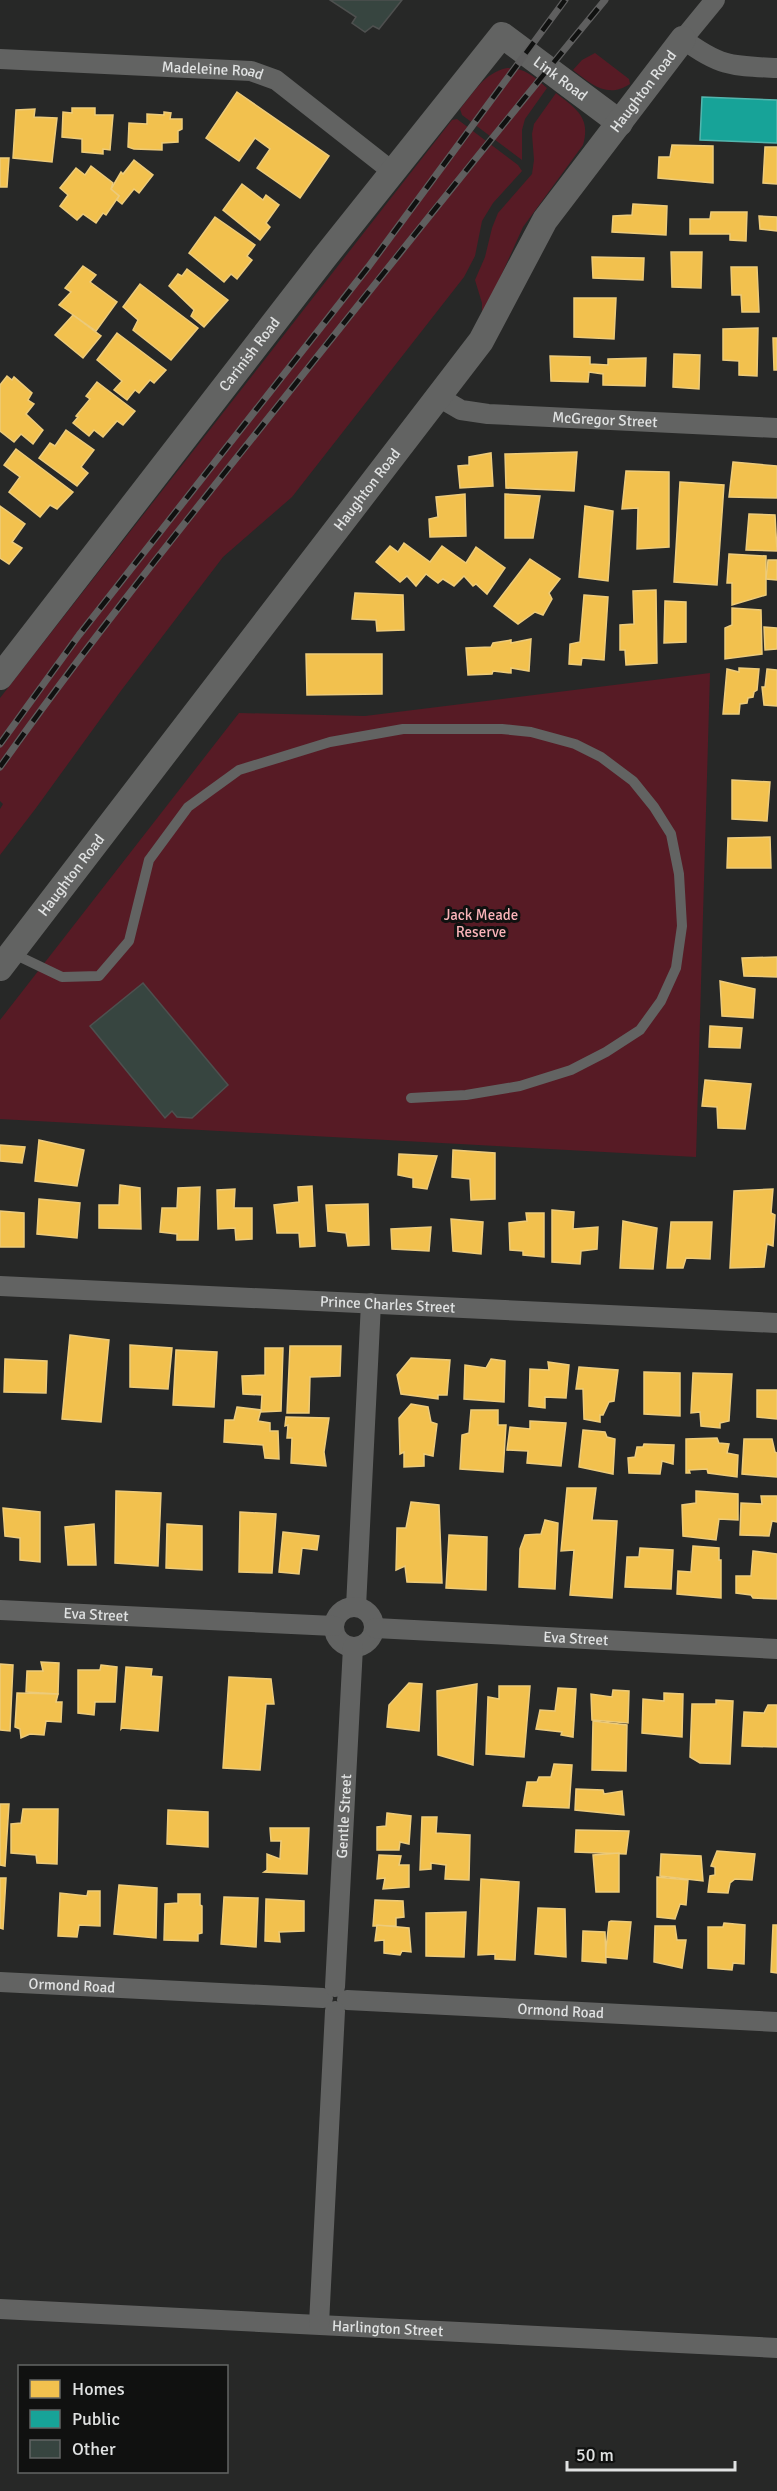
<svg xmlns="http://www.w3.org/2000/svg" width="777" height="2491" font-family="Signika,sans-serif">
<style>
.green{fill:#571b25}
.homes{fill:#f2c14e;stroke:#edcb7a;stroke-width:1.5}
.public{fill:#17a398;stroke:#53b6ae;stroke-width:1.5}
.building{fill:#374540;stroke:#4e504f;stroke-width:1.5}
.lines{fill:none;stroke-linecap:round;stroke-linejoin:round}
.service{stroke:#626362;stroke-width:10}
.minor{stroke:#626362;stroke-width:20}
.tertiary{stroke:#626362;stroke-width:26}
.rail-casing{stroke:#5f5f5f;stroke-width:7}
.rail{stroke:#101110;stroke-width:4.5;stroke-dasharray:14;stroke-linecap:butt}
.labels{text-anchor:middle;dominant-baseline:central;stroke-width:6;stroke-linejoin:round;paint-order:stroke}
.street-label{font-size:15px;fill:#e0e2e2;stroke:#101110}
.park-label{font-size:15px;fill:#f9b3b8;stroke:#101110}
</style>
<rect width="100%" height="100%" fill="#272827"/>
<g class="green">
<path d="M595 53 629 79 630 84C607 99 591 84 573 70L582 60Z"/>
<path d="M507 68C525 68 533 76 547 88L525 119 522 130V160L462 115 460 109C474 92 484 73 507 68Z"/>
<path d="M556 93C576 109 591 117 583 145L523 227 482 318V303L475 280 485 257 492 228 498 213 532 174 534 160 532 134 534 124Z"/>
<path d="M457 119 518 165 522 171 493 203 482 221 475 256 464 277 292 497 223 557 120 692 36 808 0 855V809L3 804 0 801V698L452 120Z"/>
<path d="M710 673 696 1157 0 1119V1020L239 713 365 716Z"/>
</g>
<g class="homes">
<path d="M237 92 329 156 300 198 257 168 270 149 255 138 239 161 206 138Z"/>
<path d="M72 108H95V115H113L110 150 103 149V154L82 152V139L62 137 63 112 72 113Z"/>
<path d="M35 109 34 117 57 118 52 162 13 158 16 110Z"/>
<path d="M164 112 171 113 170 119H182V129L178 131V142L162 143V150L134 149 128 147 129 123 147 124V114L164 115Z"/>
<path d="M672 145 713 146V183L658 178 659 157H670Z"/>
<path d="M765 147H777V184L763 183Z"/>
<path d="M0 158H9L7 187H0Z"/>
<path d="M134 160 153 175 139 193 134 189 122 204 117 200 119 196 111 189 121 172 123 174Z"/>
<path d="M91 166 113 183 111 189 119 196 106 215 103 213 96 223 83 214 77 220 60 206 68 195 60 188 76 168 85 175Z"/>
<path d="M242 184 263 200 266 195 279 205 266 223 270 227 260 240 223 210Z"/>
<path d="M633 204 667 206 666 235 612 232 613 216 632 215Z"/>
<path d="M711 212H747L746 241 730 240V234H690V219H710Z"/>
<path d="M759 216 777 217V231L760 229Z"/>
<path d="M215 217 255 245 247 256 252 260 237 279 231 274 224 282 189 253Z"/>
<path d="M671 252H702L701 288 672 287Z"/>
<path d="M592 257 644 258 643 280 593 278Z"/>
<path d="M83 266 96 275 90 282 117 302 96 331 59 305 71 292 65 288Z"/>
<path d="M731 267H757L759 312H742L741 295H732Z"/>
<path d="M187 269 228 300 204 327 191 316 194 310 169 286 178 274 182 276Z"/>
<path d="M140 284 198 328 171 360 133 330 138 320 123 307Z"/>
<path d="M574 298H616L614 339 574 337Z"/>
<path d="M73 315 101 336 83 358 55 335Z"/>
<path d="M758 328 757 376 739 375V361L723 360V329Z"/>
<path d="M117 333 166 370 154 383 150 380 139 393 135 390 127 400 114 390 122 381 97 360Z"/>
<path d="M773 338H777V370H774Z"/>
<path d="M674 354 700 355 699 389 673 387Z"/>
<path d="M550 356 590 357V364L608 365V359L646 358 645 386 603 385V374L589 372 588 382 551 381Z"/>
<path d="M7 376 12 380 14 377 32 393 28 400 34 404 26 414 43 430 33 444 21 434 14 442 0 431V385Z"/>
<path d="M97 382 135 411 123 425 117 421 103 437 94 430 89 436 73 423 78 417 76 416 90 399 86 396Z"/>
<path d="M66 430 94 450 81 467 88 473 77 486 39 458 50 443 55 446Z"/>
<path d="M16 449 73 492 57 509 50 505 40 517 9 492 20 477 4 465Z"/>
<path d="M577 452 574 491 506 488 505 454Z"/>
<path d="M491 453 493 486 460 488 458 466 469 465V457Z"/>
<path d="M733 462 777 466V498L729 497Z"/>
<path d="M626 471 669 472V547L637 549 638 508 622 509Z"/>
<path d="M680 482 724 485 717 585 674 582Z"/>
<path d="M465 494 466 536 430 537 429 519 438 517 436 497Z"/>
<path d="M505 494 540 496 533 538H505Z"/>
<path d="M0 506 25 524 12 542 22 548 9 564 0 558Z"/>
<path d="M585 506 613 511 608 581 579 577Z"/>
<path d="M749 514 775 515 777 551 746 550Z"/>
<path d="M404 543 430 562 442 546 466 563 476 547 505 568 487 594 476 584 473 586 464 576 454 586 443 579 438 583 426 574 416 586 407 576 400 582 376 562 390 546 398 552Z"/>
<path d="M729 554 766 556V595L732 605V583H727Z"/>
<path d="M530 559 560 579 549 593 552 599 543 615 535 612 518 624 494 606Z"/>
<path d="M768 560H777V580L766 579Z"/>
<path d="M656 590 657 663 626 665 625 650H620V625L634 624 633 591Z"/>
<path d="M355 593 403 595 404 630 377 631 376 620 352 619Z"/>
<path d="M584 595 608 597 604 660 582 658 581 665 569 664 570 644 580 642Z"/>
<path d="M665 601 686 602V642L664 643Z"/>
<path d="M732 608 761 610 762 654 725 659V628L732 625Z"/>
<path d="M764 627 777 628V649L765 650Z"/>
<path d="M531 639 529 671 511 668V673L493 671 492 674 468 675 466 648 491 647 493 643 511 640V643Z"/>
<path d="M306 654H382V694L307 695Z"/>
<path d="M739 668 759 669 757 690 754 692 753 697 748 698 747 703 740 704 739 714H723L727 669 739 672Z"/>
<path d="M767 669 777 670V706L764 705 762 687H765Z"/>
<path d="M732 780 770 782 767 821 732 819Z"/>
<path d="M770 837 771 868H727L728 838Z"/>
<path d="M777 957V977L744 976 742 958Z"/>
<path d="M720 981 755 989 753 1018 722 1016Z"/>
<path d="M710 1026 742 1028 740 1048 709 1047Z"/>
<path d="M705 1080 751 1084 745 1129 718 1128 717 1107 702 1106Z"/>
<path d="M39 1140 84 1150 77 1186 35 1181Z"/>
<path d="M0 1145 25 1147 22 1163 0 1161Z"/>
<path d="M453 1150 495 1153V1199L471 1200 470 1179 452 1177Z"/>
<path d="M399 1154 437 1156 427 1189 413 1187V1178L398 1175Z"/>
<path d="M120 1185 140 1188 141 1229 99 1228V1205H119Z"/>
<path d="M312 1186 315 1246 300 1247 299 1233H277L274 1205 299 1202 298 1187Z"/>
<path d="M200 1187 198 1240H177V1234L160 1232 162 1208H177L178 1188Z"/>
<path d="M235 1189 234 1208H252V1239L236 1240 235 1228 218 1229 217 1190Z"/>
<path d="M773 1189 771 1213 775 1215 773 1246 767 1244 764 1267 730 1268 734 1191Z"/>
<path d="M39 1199 80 1203 77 1238 37 1234Z"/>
<path d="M368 1204 369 1245 348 1246 346 1233 328 1231 326 1205Z"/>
<path d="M552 1210 574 1212 573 1229 598 1227 597 1249 581 1251 580 1264 552 1262Z"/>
<path d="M0 1211 24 1213V1247H0Z"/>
<path d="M526 1213H544V1257L523 1255V1251L510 1250 509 1223 527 1221Z"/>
<path d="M451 1219 483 1222 481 1254 453 1251Z"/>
<path d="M623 1221 657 1228 653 1269 620 1268Z"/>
<path d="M671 1222H712L710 1259 686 1258 683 1268H667Z"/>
<path d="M431 1227 429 1251 392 1249 391 1229Z"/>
<path d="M70 1335 109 1340 101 1422 62 1419Z"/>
<path d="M130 1345 172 1348 168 1389 130 1387Z"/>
<path d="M290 1346H341L340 1376 310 1377 309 1413H287Z"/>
<path d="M265 1348H283L281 1411 261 1412 262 1395 243 1394 242 1376 265 1375Z"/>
<path d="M176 1350 217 1352 214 1407 173 1405Z"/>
<path d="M411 1358 450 1360 447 1395H438V1399L401 1394 397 1375Z"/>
<path d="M5 1359 47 1361 46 1393 4 1392Z"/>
<path d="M491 1359 505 1361 504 1402 464 1399 465 1365 486 1368Z"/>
<path d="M548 1362 569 1365 566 1398 545 1397V1408L529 1406 530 1369 549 1370Z"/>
<path d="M579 1367 618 1370 614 1401 609 1402 603 1415H600V1422L584 1419 583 1389H576Z"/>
<path d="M644 1372 680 1373V1416L644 1414Z"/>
<path d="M693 1373 732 1374 729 1421 720 1423V1428L701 1426 700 1412 691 1413Z"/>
<path d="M757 1390H777V1419L757 1417Z"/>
<path d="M411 1404 428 1407 431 1422 437 1424 433 1456 424 1454V1466L404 1467V1452L400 1454 399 1418Z"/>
<path d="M237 1407 261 1410 258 1421 270 1423V1431H278L279 1459 265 1458 263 1445 224 1442 225 1420H234Z"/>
<path d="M471 1410H498V1425H506L503 1472 460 1469 462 1435 469 1433Z"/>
<path d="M286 1417 329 1418 324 1452 326 1466 291 1463 292 1438H287L288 1425 285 1426Z"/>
<path d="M530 1421 566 1423 561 1466 527 1463 528 1451 507 1450 510 1427 530 1429Z"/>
<path d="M583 1430 605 1432 607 1437 615 1439 613 1474 579 1467Z"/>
<path d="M717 1438 719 1443 729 1444 727 1453 738 1455 737 1477 708 1473 707 1469 689 1470 690 1473H686V1439Z"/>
<path d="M744 1439H772L775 1452 777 1453V1477L742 1474Z"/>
<path d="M644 1444 674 1445 673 1464 662 1461 660 1474 629 1473 628 1458 635 1457 637 1447H643Z"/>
<path d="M567 1488H596L592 1520 617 1521 612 1598 570 1595 574 1550 561 1551Z"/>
<path d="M116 1491 161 1493 158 1566 115 1563Z"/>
<path d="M696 1491 738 1494V1520L719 1519 716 1540 683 1536 682 1505 696 1503Z"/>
<path d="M761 1496H777V1522L772 1521 769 1536 740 1535 741 1503 762 1504Z"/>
<path d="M411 1502 439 1505 442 1583 407 1582 405 1566 396 1570 397 1528H406Z"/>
<path d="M3 1508 40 1512V1562L20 1560V1538L5 1536Z"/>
<path d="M240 1512 276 1514 272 1573 239 1572Z"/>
<path d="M545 1520 558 1523 555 1589 519 1587 520 1549 525 1535 541 1534Z"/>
<path d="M94 1524 96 1565H68L65 1527Z"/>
<path d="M167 1524 202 1526V1570L166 1568Z"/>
<path d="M283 1532 319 1536 317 1550 302 1548 299 1574 279 1572Z"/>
<path d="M449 1535 487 1537 486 1590 446 1588Z"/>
<path d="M693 1546 719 1548V1560H721V1598L677 1594 678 1571 691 1572Z"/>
<path d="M640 1548 673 1550 671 1589 625 1587 627 1557H639Z"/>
<path d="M753 1551 777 1554V1599L753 1598 751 1595 736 1593V1576H751Z"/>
<path d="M41 1662 59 1663 58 1694 26 1692 27 1671H43Z"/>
<path d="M0 1664 13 1665 10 1731 0 1730Z"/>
<path d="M101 1665 117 1667 115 1702H95L94 1715 78 1713V1670H100Z"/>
<path d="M126 1667 152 1669 151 1676 162 1677 158 1731 122 1728 121 1729Z"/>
<path d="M229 1677 271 1679 274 1704H266L260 1770 223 1768Z"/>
<path d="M409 1683 422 1684 419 1731 387 1727 389 1705Z"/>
<path d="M477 1684 473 1765 438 1755 437 1691Z"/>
<path d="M499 1686H530L524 1757 486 1754 488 1697 499 1699Z"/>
<path d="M558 1688 576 1689 573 1737 561 1735 562 1732 536 1729 540 1710 555 1711Z"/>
<path d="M613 1690 629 1691 628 1723 592 1720 591 1694 612 1697Z"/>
<path d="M17 1693 58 1694 56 1702H62L61 1722 46 1721 44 1735 30 1734 21 1738 20 1729 15 1727Z"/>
<path d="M664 1693 683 1694 682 1737 642 1733 643 1699 664 1701Z"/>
<path d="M716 1700 733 1701 730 1764 700 1763 690 1757 692 1704H716Z"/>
<path d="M768 1705H777V1747L742 1746 744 1712 764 1713Z"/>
<path d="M593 1721 627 1725 626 1771 592 1770Z"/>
<path d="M554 1764 572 1765 569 1808 523 1806 527 1782H537L539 1777H551Z"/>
<path d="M576 1789 603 1790 604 1794 622 1791 624 1815 575 1810Z"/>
<path d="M0 1804H9L5 1866 0 1865Z"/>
<path d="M23 1809H58L57 1864 37 1863 36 1855 11 1853V1824L21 1823Z"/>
<path d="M168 1810 208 1812V1847L167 1844Z"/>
<path d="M387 1813 411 1816 409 1844 400 1842 399 1850H377V1827L386 1826Z"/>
<path d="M422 1817H437L436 1833 470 1835 469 1880 445 1879 446 1865 431 1863V1869L420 1870Z"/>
<path d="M270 1828H309L307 1874 264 1872 267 1870V1854L280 1859 281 1841H271Z"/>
<path d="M576 1830 629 1831 626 1854 575 1852Z"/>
<path d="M717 1851 755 1854 752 1880 735 1879 730 1883 728 1893 708 1892 710 1876 715 1875V1867L711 1866Z"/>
<path d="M619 1853V1892H596L593 1855Z"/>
<path d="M661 1854 701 1856 703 1881 660 1876Z"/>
<path d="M379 1855 401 1856 399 1865H409V1887L383 1889 385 1878 377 1879Z"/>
<path d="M657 1877 688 1880 686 1905 680 1904 675 1919 657 1917Z"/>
<path d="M0 1878H6L3 1929 0 1928Z"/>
<path d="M481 1879 519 1882 515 1960 495 1959V1954L478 1955Z"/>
<path d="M119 1885 157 1888 156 1938 114 1934Z"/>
<path d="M88 1891H100V1926L79 1925 77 1937 58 1936 60 1893 87 1896Z"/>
<path d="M178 1894H200V1905L202 1906V1933L198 1934V1941L164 1940 165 1904 178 1903Z"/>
<path d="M224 1897 258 1898 256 1947 221 1944Z"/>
<path d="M266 1899 304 1901V1931L279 1932 280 1942 265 1941Z"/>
<path d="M375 1900 403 1901 404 1917 396 1918V1926H373Z"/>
<path d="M538 1908 565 1909 566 1957 535 1954Z"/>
<path d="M466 1912 464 1957 426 1956V1913Z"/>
<path d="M611 1921 631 1922 627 1959 605 1957 609 1922Z"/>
<path d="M724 1923 745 1925 744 1964 733 1963 732 1970 708 1968V1927H723Z"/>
<path d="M377 1925 409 1928 411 1952 402 1951 400 1955 384 1953V1940L375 1941Z"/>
<path d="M773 1925H777V1973L771 1972Z"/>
<path d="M655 1926H675L677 1940H686L682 1968 654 1962Z"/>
<path d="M583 1931 605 1932 606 1963 582 1961Z"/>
</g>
<path class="public" d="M702 97 777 100V143L700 140Z"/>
<g class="building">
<path d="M330 0H402L379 29 373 26 365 32 352 23 356 17Z"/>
<path d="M143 983 228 1085 192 1118 177 1117 172 1111 165 1118 90 1026Z"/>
</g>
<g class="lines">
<path class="service" d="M12 953 62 977 99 976 129 941 149 860 188 807 239 770 330 742 403 729H502L531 732 575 744 601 757 633 781 654 807 671 834 679 874 682 926 676 968 661 1001 640 1030 606 1052 571 1070 520 1086 466 1095 411 1098"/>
<g class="minor">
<path d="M715 0 683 39C720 67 733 66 777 68"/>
<path id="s1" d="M0 59 251 71 276 80 393 172"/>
<path id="s2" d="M437 396 461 410 488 414 777 428"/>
<path id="s3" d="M0 1286 777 1323"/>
<path d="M356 1607 371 1303"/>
<circle cx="354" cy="1627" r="20"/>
<path id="s4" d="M0 1610 334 1626"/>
<path id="s5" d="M375 1628 777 1649"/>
<path id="s6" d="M0 1982 323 1998"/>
<path id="s7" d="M335 1987 353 1647"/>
<path id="s8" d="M347 2000 777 2022"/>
<path id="s9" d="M0 2309 777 2348"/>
<path d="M319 2324 335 2011"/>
</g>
<g class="tertiary">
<path id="s10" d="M0 677 324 258 502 35 620 123"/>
<path id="s11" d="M0 968 481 341 545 220 683 39"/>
</g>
<defs>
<g id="rail">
<path d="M0 744 79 635 369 266 565 0"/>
<path d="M0 767C80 654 167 545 254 436 370 290 486 144 605 0"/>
</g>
</defs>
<use href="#rail" class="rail-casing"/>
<use href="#rail" class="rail"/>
</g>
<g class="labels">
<g class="street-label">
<text stroke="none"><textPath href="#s1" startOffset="213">Madeleine Road</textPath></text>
<text stroke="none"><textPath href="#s10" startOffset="888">Link Road</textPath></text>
<text stroke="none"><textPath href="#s11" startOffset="1089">Haughton Road</textPath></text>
<text stroke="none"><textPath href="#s10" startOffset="408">Carinish Road</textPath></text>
<text stroke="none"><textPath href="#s2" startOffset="172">McGregor Street</textPath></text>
<text stroke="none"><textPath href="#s11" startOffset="603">Haughton Road</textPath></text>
<text stroke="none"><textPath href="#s11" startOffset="117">Haughton Road</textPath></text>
<text stroke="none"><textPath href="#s3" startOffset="388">Prince Charles Street</textPath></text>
<text stroke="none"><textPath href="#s4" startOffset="96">Eva Street</textPath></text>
<text stroke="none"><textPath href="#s5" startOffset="201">Eva Street</textPath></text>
<text stroke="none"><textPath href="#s7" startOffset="171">Gentle Street</textPath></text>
<text stroke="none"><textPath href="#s6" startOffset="72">Ormond Road</textPath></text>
<text stroke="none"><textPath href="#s8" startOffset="214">Ormond Road</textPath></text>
<text stroke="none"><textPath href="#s9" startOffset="388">Harlington Street</textPath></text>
</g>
<g class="park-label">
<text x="481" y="915">Jack Meade<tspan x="481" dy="17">Reserve</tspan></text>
</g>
</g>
<rect x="18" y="2365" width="210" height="108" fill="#101110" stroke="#636564" stroke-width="1.5"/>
<rect x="30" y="2380" width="30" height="18" fill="#f2c14e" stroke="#636564" stroke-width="1.5"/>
<text x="72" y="2395" font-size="18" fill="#e0e2e2">Homes</text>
<rect x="30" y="2410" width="30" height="18" fill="#17a398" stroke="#636564" stroke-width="1.5"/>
<text x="72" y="2425" font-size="18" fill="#e0e2e2">Public</text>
<rect x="30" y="2440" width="30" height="18" fill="#374540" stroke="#636564" stroke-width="1.5"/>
<text x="72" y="2455" font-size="18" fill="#e0e2e2">Other</text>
<path d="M567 2461v9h168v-9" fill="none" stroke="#e0e2e2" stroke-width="3"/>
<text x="576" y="2461" font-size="18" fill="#e0e2e2" stroke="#101110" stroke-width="4.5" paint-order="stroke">50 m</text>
</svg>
